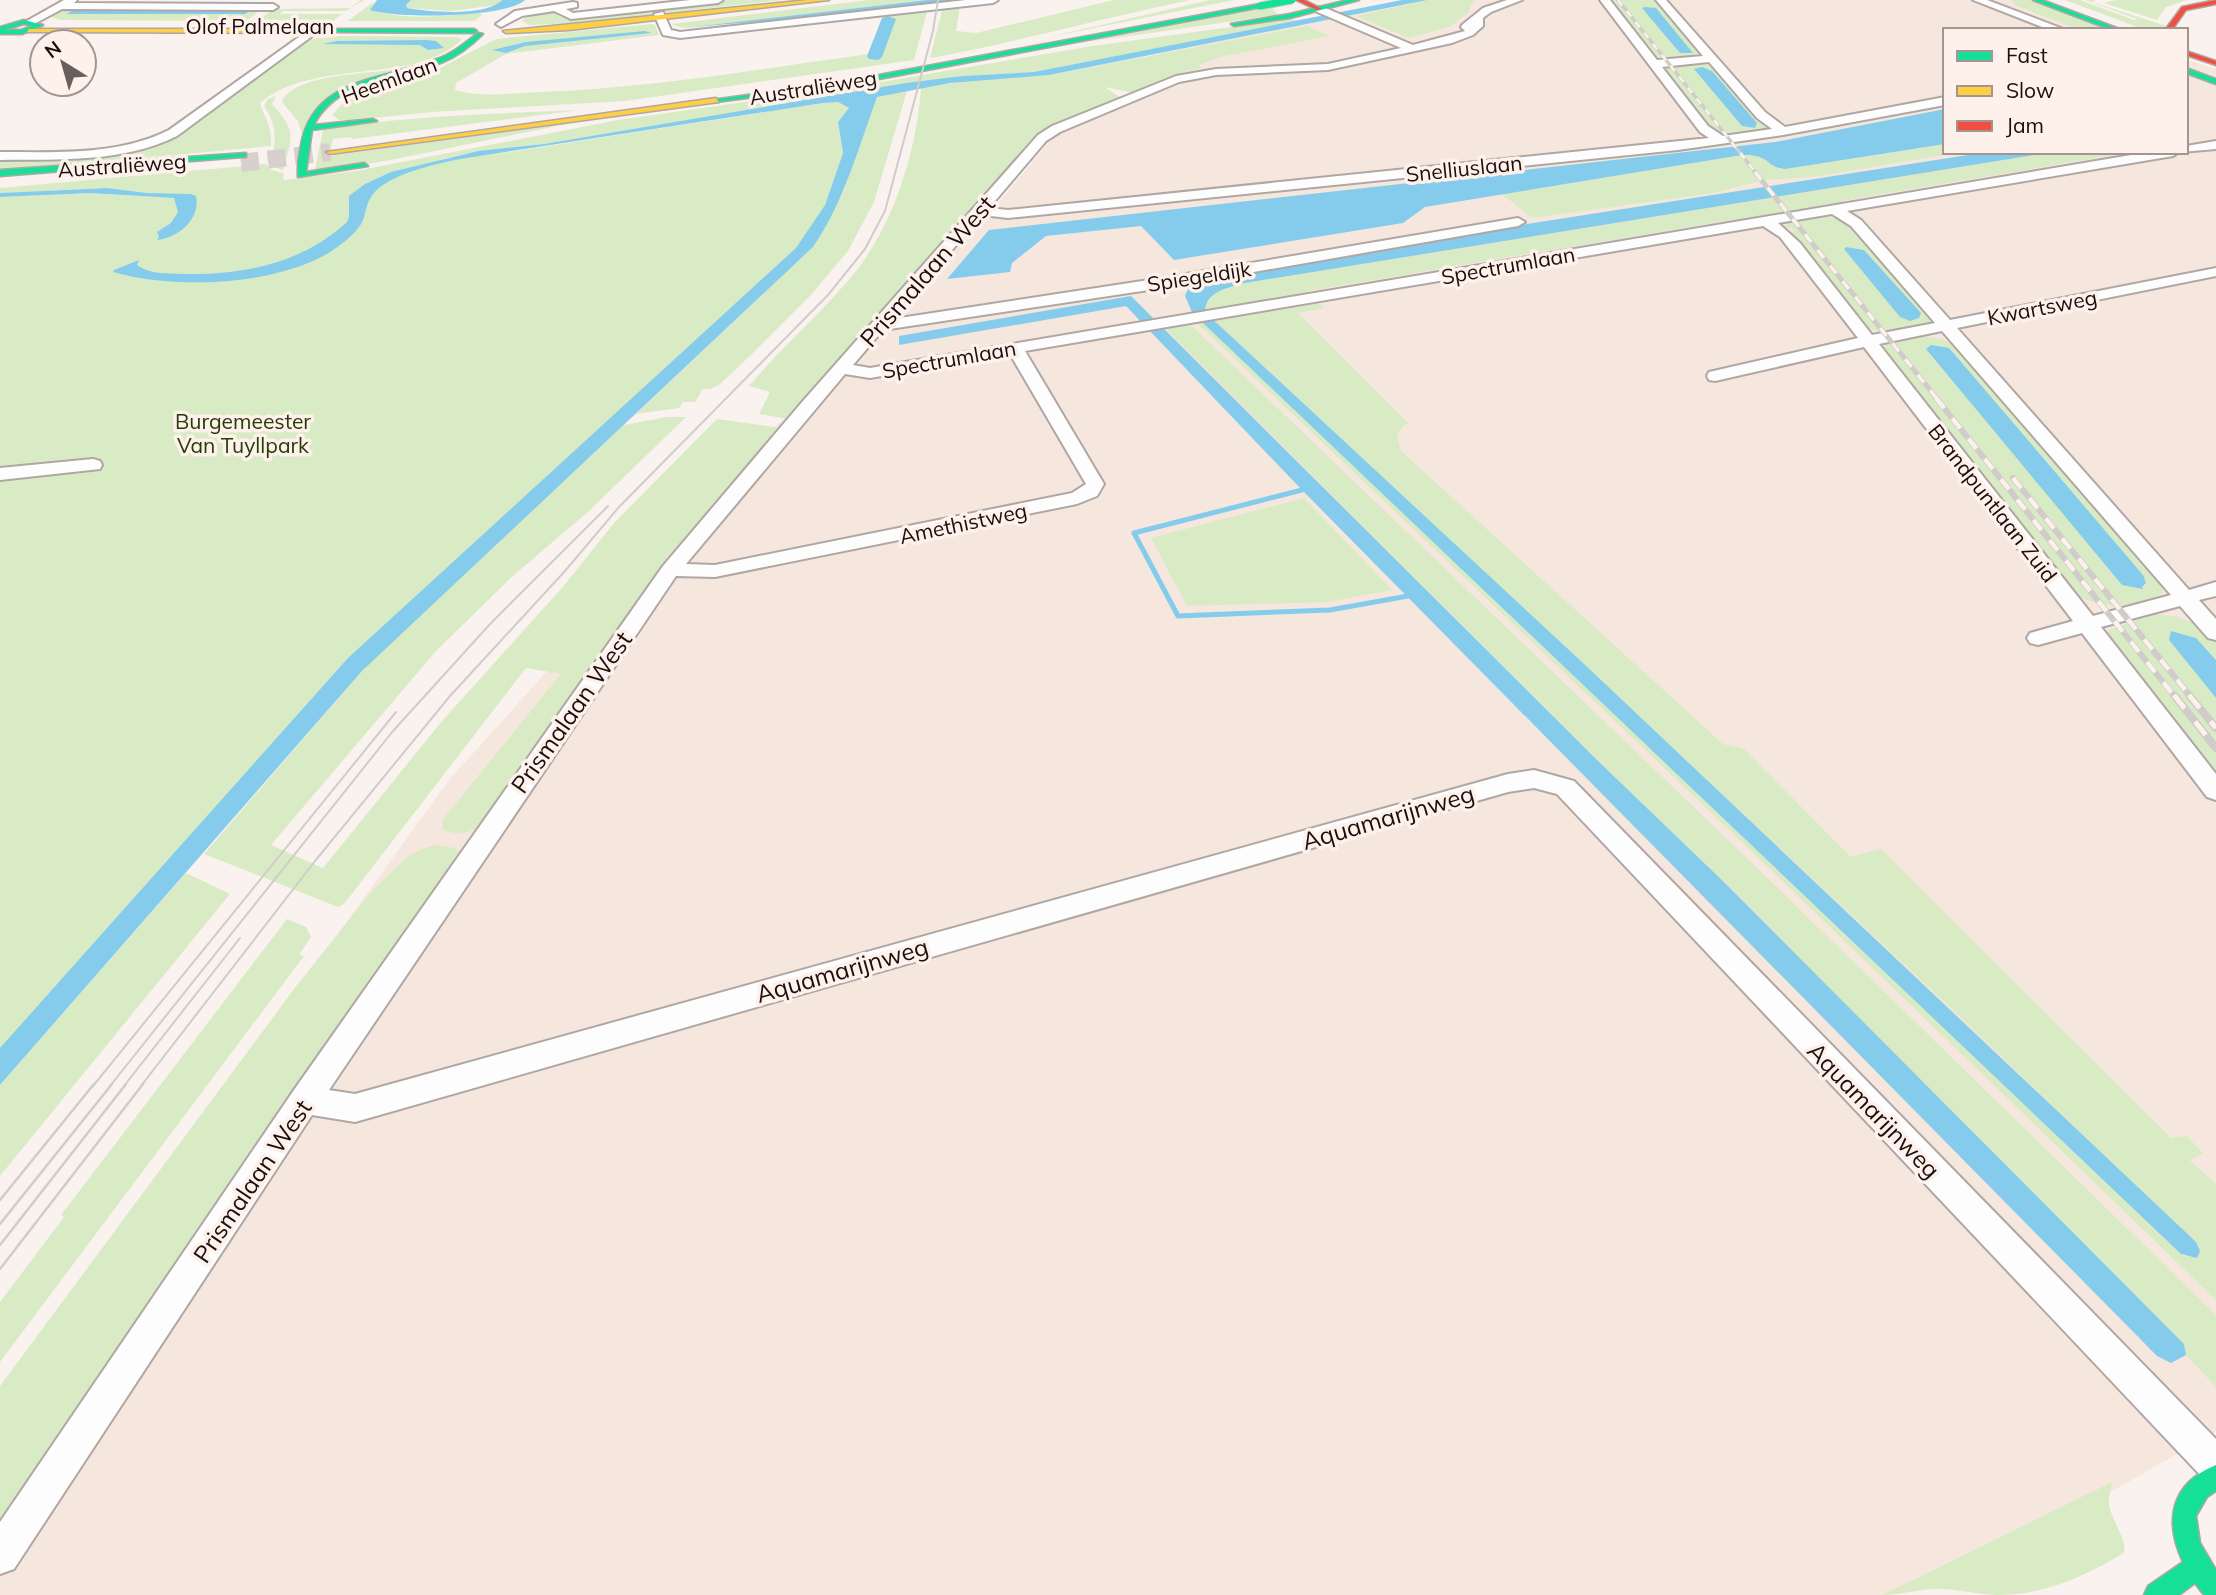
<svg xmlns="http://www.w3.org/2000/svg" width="2216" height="1595" font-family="Mulish,sans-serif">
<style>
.industrial{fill:#f5e7dd}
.green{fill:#d9ebc4}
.water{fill:#85ccec}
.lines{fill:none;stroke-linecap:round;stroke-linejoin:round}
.stream{stroke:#85ccec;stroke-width:5}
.primary-tunnel{stroke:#d8d0cd;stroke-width:18;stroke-dasharray:18 9;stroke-linecap:butt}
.street-casing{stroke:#b0a7a4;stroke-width:4}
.fast-casing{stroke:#b0a7a4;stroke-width:3}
.slow-casing{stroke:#b0a7a4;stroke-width:3}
.jam-casing{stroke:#b0a7a4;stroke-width:3}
.street{fill:#fefdfd;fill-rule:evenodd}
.fast{fill:#16e098;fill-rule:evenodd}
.slow{fill:#ffcf43;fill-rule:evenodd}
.jam{fill:#f24e42;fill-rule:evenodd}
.tram-far1{stroke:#cfccca;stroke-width:2}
.tram{stroke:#cfccca;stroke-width:2.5}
.rail-far3-casing{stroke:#cfccca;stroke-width:3.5}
.rail-far2-casing{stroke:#cfccca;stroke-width:5}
.rail-far1-casing{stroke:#cfccca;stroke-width:6}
.rail-casing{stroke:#cfccca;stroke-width:8}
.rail-far3{stroke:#fef0eb;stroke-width:2.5;stroke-dasharray:7;stroke-linecap:butt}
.rail-far2{stroke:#fef0eb;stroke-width:3.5;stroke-dasharray:10;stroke-linecap:butt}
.rail-far1{stroke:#fef0eb;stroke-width:4.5;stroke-dasharray:13;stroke-linecap:butt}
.rail{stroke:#fef0eb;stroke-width:5;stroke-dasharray:17;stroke-linecap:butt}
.fast-bridge-casing{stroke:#d4cfcd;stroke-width:9;stroke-linecap:butt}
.fast-bridge{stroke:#16e098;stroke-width:7}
.labels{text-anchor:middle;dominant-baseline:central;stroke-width:7;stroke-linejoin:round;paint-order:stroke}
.far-street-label{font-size:21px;fill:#1a0f0b;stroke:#fef0eb}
.far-park-label{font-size:21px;fill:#233e04;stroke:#fef0eb}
.street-label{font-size:24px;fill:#1a0f0b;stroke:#fef0eb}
</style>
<rect width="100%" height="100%" fill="#faf2ef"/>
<path class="industrial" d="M1415 0H2018L2104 30H1945V152H2186V59L2216 69V1432L2072 1514 1887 1595H0V1402L449 780 703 498 978 227 1055 135 1178 85 1130 60Z"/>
<g class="green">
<path d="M361 0H364L346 11H283L280 14H342L333 21 257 20 275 9 350 8Z"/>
<path d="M411 0H502L497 5 450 11 407 8 406 5Z"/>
<path d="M729 0H783L573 23 529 25 521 20 532 16 530 14 551 11 562 18 710 4V2Z"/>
<path d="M869 0H927L683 28 671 24Z"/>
<path d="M1114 0H1190C1103 18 1018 42 930 58L943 7 960 6 956 31 976 33Z"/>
<path d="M1210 0H1234L1044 38Z"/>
<path d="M1427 0H1475L1470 5V11L1451 26 1409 38 1356 16Z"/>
<path d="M1608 0H1657L1702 55 1678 59 1653 56Z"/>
<path d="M2012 0H2031L2110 30H2080L2015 5Z"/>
<path d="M2065 0H2080L2134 20 2137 19 2085 0H2096L2092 2 2166 26 2161 30 2140 28Z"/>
<path d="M2116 0H2187L2166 7 2157 20 2104 3Z"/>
<path d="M374 2 371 10C399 20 449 17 479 12L482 15 474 21H347Z"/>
<path d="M67 8 262 9 246 21 61 20 51 17Z"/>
<path d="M928 8 914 60 625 101 432 112 353 120H339L332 115 342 104 359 94 440 68 496 39 652 24 655 25 659 35 506 54 456 83 455 90C482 98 513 93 540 92 651 88 759 69 869 54L867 56 877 60 888 17 882 15Z"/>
<path d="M1272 8 1278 15 1087 42 1248 11Z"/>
<path d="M1289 19 1299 21 1034 72 962 76 544 144 478 151 434 161 510 152 823 103 838 102 849 108 838 122 843 153 825 205 795 253 352 663 0 1083V197L90 193 174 198 192 195 147 193 107 188 0 193V188L266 164 270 169 284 174 283 180 356 171 618 120 864 85 1086 47Z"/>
<path d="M1307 26 1330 36 1220 57 1199 65 1202 68 1171 75 1133 93 1105 87 1121 98 1040 134 789 419 759 414 770 392 749 386C781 348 819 315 852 276 894 225 916 153 921 88L970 80 1049 75Z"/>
<path d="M339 36 456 37 462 39C415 86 314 57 260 103 265 120 272 125 271 146L0 171V158L135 150 155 146 169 140 294 49 311 39Z"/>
<path d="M463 47 349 88 302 135 298 121 282 102C294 73 367 75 394 69 417 64 440 55 463 47Z"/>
<path d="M1693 62 1715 67 1766 126V130C1747 136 1725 139 1708 127L1663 69 1667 66Z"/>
<path d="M907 91 874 202 848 251 811 295 750 356 719 385 710 389H703L695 402H683L679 408 636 414 813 247 844 190 876 97Z"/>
<path d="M276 96 272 104C298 133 292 136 283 171L271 164C276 140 278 126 264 106L268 99Z"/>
<path d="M580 110 352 139 351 137 333 139 329 156 576 122 391 160 331 170 315 169 323 130C408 115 494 114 580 110Z"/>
<path d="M1945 144V152H1962L1812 177 1765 180 1713 193 1532 218 1502 194 1742 155H1760L1785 169Z"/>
<path d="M2053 152H2132L1841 201 1846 204 1736 223 1730 220 1308 291 1311 295 1205 312C1204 291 1228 288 1245 283Z"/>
<path d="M1821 216 1847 221 1932 317 1931 322C1918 329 1888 336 1873 330 1849 320 1807 255 1789 232H1794L1792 228 1784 227 1790 221Z"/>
<path d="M1319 303 1324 308 1298 313 1409 424 1404 425 1397 436 1401 451 1723 744 1744 749 1851 857 1881 849 2171 1138 2187 1136 2203 1153 2190 1161 2216 1184V1300L1742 842 1198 324 1203 323 2181 1254 2186 1257 2199 1247 1953 1010 1215 321Z"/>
<path d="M1191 325 1752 863 2216 1315V1387L2186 1355 2184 1344 1727 885 1596 759 1166 329Z"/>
<path d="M1921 336 1942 339 1957 347 2163 585V592C2138 611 2097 608 2072 593L1882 348 1888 343Z"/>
<path d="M667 417H686L589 511 515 574 436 651 271 845 323 868 442 721 561 589 615 522 717 419 781 428 651 579 483 824C471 833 456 837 443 829V819L561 674 526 668 344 904 338 907 204 854 362 671 437 598 624 425Z"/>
<path d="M1304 498 1392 590 1327 602 1187 606 1151 538Z"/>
<path d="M2150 615C2175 613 2200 622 2216 641V660C2203 644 2194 634 2173 633L2169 640 2216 698V779L2107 636 2109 630Z"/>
<path d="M435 845 455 848 459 852 458 860 0 1529V1386L297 985 372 891 406 858 422 849Z"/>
<path d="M186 873 230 894 0 1176V1085Z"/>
<path d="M287 919 306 927 311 937 299 955 304 956 0 1362V1302L64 1217 61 1215Z"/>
<path d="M2112 1482C2111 1490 2108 1498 2109 1505 2112 1521 2127 1539 2124 1553 2084 1577 2044 1595 1996 1595 1976 1594 1957 1589 1937 1589 1919 1589 1901 1595 1883 1595Z"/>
</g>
<g class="water">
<path d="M377 0H411L406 5 407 8C431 12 485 17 502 0H525C506 18 396 19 370 10Z"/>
<path d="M927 0H954L879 11 683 28Z"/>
<path d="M1402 0H1427L1049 75 950 83 877 97C858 149 844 202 813 247L362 671 0 1085V1048L348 658 796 248 825 205 843 153 838 122 849 108 838 102 823 103 473 157C447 161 385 173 371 197 367 203 366 210 364 217 361 229 346 241 336 248 282 286 175 290 113 272L114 270 139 260 137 265C151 275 168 273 184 274 244 275 301 264 347 222L349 217V196L365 184 391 172 478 151 544 144 906 83 962 76 1034 72Z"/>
<path d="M1645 7 1656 8 1693 53H1680L1642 8Z"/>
<path d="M72 11H250L245 14H66Z"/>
<path d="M887 16 896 19 882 57 878 60 869 59 867 56 882 18Z"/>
<path d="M645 31 651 33 525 46 506 53 492 50 526 42Z"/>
<path d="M427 40 436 41 444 48 428 50 420 45 323 44 337 41Z"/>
<path d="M1702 67 1712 71 1757 123 1755 128 1742 126 1694 69Z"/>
<path d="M1945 109V144L1785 169C1765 167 1771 154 1742 155L1425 207 1403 223 1174 260 1141 226 1046 236 1012 263 1010 272 947 279 989 230 1775 142Z"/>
<path d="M1987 152H2053L1245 283C1228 288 1205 291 1205 312L1583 663 2196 1242 2200 1251 2197 1258 2181 1254 1204 324 1192 312 1185 296 1188 289 1202 281 1464 234Z"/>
<path d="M107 188 147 193 191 194 196 196C201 219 178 238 157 240L159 237 157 232 171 223 178 212 174 198 90 193 0 197V193Z"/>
<path d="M1846 247 1864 250 1921 313 1919 318 1910 321 1900 317 1844 249Z"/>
<path d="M1131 296 1596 759 1727 885 2184 1344 2186 1355 2171 1363 2157 1356 1302 490 1126 306 899 345V336Z"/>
<path d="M1931 345 1949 348 1956 356 2143 575 2146 583 2142 587 2143 589 2122 585 1926 349Z"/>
<path d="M2171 631 2196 638 2216 660V698L2169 640Z"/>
</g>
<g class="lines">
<path class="stream" d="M1302 490 1134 533 1178 616 1330 610 1408 596"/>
<path class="primary-tunnel" d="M241 163 330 152"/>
<defs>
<g id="street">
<path d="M64 0H77L74 3 273 4 278 7 273 10 62 9 34 24 25 22Z"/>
<path d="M690 0H723L718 3 571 19 554 11 522 16 501 27 496 24 515 11 573 2 577 3V7L566 9 573 13Z"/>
<path d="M966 0H998L993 3 680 38 663 35 654 14 663 12 671 30 680 32Z"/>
<path d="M1507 0H1522L1491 12 1483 18V26L1473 35 1452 43 1328 70 1216 75 1179 82 1060 132 1046 141 989 208 1008 210 1709 138 1700 132 1600 0H1610L1657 60 1703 56 1656 0H1666L1765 112 1785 127 1945 97V105L1783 135 1678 150 1008 218 982 215 893 319 1162 278 1518 218 1525 222 1518 226 1162 288 883 330 853 365 870 368 2149 152H2179L2173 156 1847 211 1861 220 1950 320 2216 268V276L1957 328 2189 590 2216 582V596L2199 600 2216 619V640L2208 638 2180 606 2101 627 2216 774V800L2207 797 2082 633 2038 645 2030 643 2027 638 2030 633 2073 621 1864 347 1715 381 1709 380 1707 376 1709 372 1858 338 1780 237 1763 226 1025 351 1104 484 1097 496 1077 504 715 577 676 576 329 1090 355 1094 1508 774 1534 770 1574 781 2216 1439V1483L2203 1478 1557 794 1534 788 1508 792 355 1122 312 1115 14 1569 0 1574V1522L294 1090 663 566 803 401 1038 135 1052 126 1176 76 1216 69 1328 64 1401 48 1315 11V7H1323L1413 45 1465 31 1461 27 1462 25 1483 8ZM1709 62 1757 118 1772 129 1723 136 1708 126 1662 67ZM1832 214 1851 226 1935 323 1872 335 1800 243 1778 223ZM1942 331 2171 595 2093 616 1879 344ZM1010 354 1086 484 1072 493 715 565 686 564 845 374 870 378Z"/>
<path d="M1973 0H1987L2066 30H2050Z"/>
<path d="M306 32 315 34 177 136C123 163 59 159 0 160V152C56 152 117 156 169 130Z"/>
<path d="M2216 141V149L2181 152H2186V146Z"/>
<path d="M93 459 100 461 102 465 100 469 0 480V468Z"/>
</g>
<g id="fast">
<path d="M1348 0H1359L1290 18 1234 26 1231 24 1290 14Z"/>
<path d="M2033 0H2042L2122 30H2112Z"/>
<path d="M1260 4 1262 7 847 85 716 102 712 100 847 81Z"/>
<path d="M24 20 43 25 22 34H0V27ZM24 24 32 26 21 30H4Z"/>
<path d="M334 29H474L477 31 474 33 332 32Z"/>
<path d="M478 33 483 34C472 45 458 56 443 62 401 79 336 78 314 125L373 119 377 121 312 130 306 172 364 163 368 166 298 177C297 167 299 155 301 145 313 76 386 80 437 59 452 54 465 43 478 33Z"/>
<path d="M2186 68 2216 79V84L2186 73Z"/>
<path d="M246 153V157H243L0 176V170Z"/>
<path d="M2216 1465V1491L2207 1497 2196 1516 2200 1543 2216 1570V1595H2204L2195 1583 2179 1595H2144L2148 1586 2183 1562C2164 1521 2170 1484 2216 1465Z"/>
</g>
<g id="slow">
<path d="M808 0H829L569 30 506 33 503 31Z"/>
<path d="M29 29H334L337 31 334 33 27 32Z"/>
<path d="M716 98 719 102 330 154 326 152Z"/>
</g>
<g id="jam">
<path d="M1296 0H1304L1322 9 1317 10Z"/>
<path d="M2216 0V4L2186 10 2172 30H2165L2182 7Z"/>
<path d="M2186 51 2216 61V65L2186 55Z"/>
</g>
</defs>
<use href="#street" class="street-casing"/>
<use href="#fast" class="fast-casing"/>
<use href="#slow" class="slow-casing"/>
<use href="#jam" class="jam-casing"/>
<use href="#street" class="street"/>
<use href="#fast" class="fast"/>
<use href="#slow" class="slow"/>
<use href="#jam" class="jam"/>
<g class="tram-far1">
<path d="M93 1086 396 712"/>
<path d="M110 1086 393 731 491 623 608 506"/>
<path d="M124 1086 240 938"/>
<path d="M141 1086 315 861 450 696 565 571 619 507 828 295 865 249 885 211 933 31 938 0"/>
</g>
<g class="tram">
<path d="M0 1200 94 1084"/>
<path d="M0 1224 112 1084"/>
<path d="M0 1245 126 1084"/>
<path d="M0 1269 143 1084"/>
</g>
<defs>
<path id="rail-far3" d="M1618 0 1757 174"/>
<path id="rail-far2" d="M1755 172 1938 400"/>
<g id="rail-far1">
<path d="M1936 398 2175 697"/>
<path d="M2013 478 2191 697"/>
</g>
<g id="rail">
<path d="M2174 695 2216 748"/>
<path d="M2189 695 2216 728"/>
</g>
</defs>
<use href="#rail-far3" class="rail-far3-casing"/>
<use href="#rail-far2" class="rail-far2-casing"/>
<use href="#rail-far1" class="rail-far1-casing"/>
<use href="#rail" class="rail-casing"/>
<use href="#rail-far3" class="rail-far3"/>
<use href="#rail-far2" class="rail-far2"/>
<use href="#rail-far1" class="rail-far1"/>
<use href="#rail" class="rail"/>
<defs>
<path id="fast-bridge" d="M1260 6 1292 0"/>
</defs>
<use href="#fast-bridge" class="fast-bridge-casing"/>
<use href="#fast-bridge" class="fast-bridge"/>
</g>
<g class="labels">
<g class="far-street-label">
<text x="260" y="26">Olof Palmelaan</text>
<text transform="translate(389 80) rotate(-20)">Heemlaan</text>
<text transform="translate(813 87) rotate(-9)">Australiëweg</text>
<text transform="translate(122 165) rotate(-4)">Australiëweg</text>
<text transform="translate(1464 168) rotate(-6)">Snelliuslaan</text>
<text transform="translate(1508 265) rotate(-10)">Spectrumlaan</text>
<text transform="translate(1199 276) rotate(-9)">Spiegeldijk</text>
<text transform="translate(2042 307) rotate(-11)">Kwartsweg</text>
<text transform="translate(949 359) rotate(-10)">Spectrumlaan</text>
<text transform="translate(1993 503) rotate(52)">Brandpuntlaan Zuid</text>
<text transform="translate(963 523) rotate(-12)">Amethistweg</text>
</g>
<g class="far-park-label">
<text x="243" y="421">Burgemeester<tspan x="243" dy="24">Van Tuyllpark</tspan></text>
</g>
<g class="street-label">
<text transform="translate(927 271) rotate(-49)">Prismalaan West</text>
<text transform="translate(571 712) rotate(-55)">Prismalaan West</text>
<text transform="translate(1388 817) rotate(-16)">Aquamarijnweg</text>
<text transform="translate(842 970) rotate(-16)">Aquamarijnweg</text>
<text transform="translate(1874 1110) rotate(46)">Aquamarijnweg</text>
<text transform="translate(252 1181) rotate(-56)">Prismalaan West</text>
</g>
</g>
<rect x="1943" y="28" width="245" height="126" fill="#fef0eb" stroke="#a39691" stroke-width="2"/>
<rect x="1957" y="51" width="35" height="10" fill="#16e098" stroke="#a39691" stroke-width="2"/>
<text x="2006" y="63" font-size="21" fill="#1a0f0b">Fast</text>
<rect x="1957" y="86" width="35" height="10" fill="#ffcf43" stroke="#a39691" stroke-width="2"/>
<text x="2006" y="98" font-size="21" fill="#1a0f0b">Slow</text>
<rect x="1957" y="121" width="35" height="10" fill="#f24e42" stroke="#a39691" stroke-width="2"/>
<text x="2006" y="133" font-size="21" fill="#1a0f0b">Jam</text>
<g transform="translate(63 63) rotate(323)"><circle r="33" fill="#fef0eb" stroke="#a39691" stroke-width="2"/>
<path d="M0-5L12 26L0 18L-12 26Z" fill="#685e5b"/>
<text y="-10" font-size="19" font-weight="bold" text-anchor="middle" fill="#1a0f0b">N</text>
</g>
</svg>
